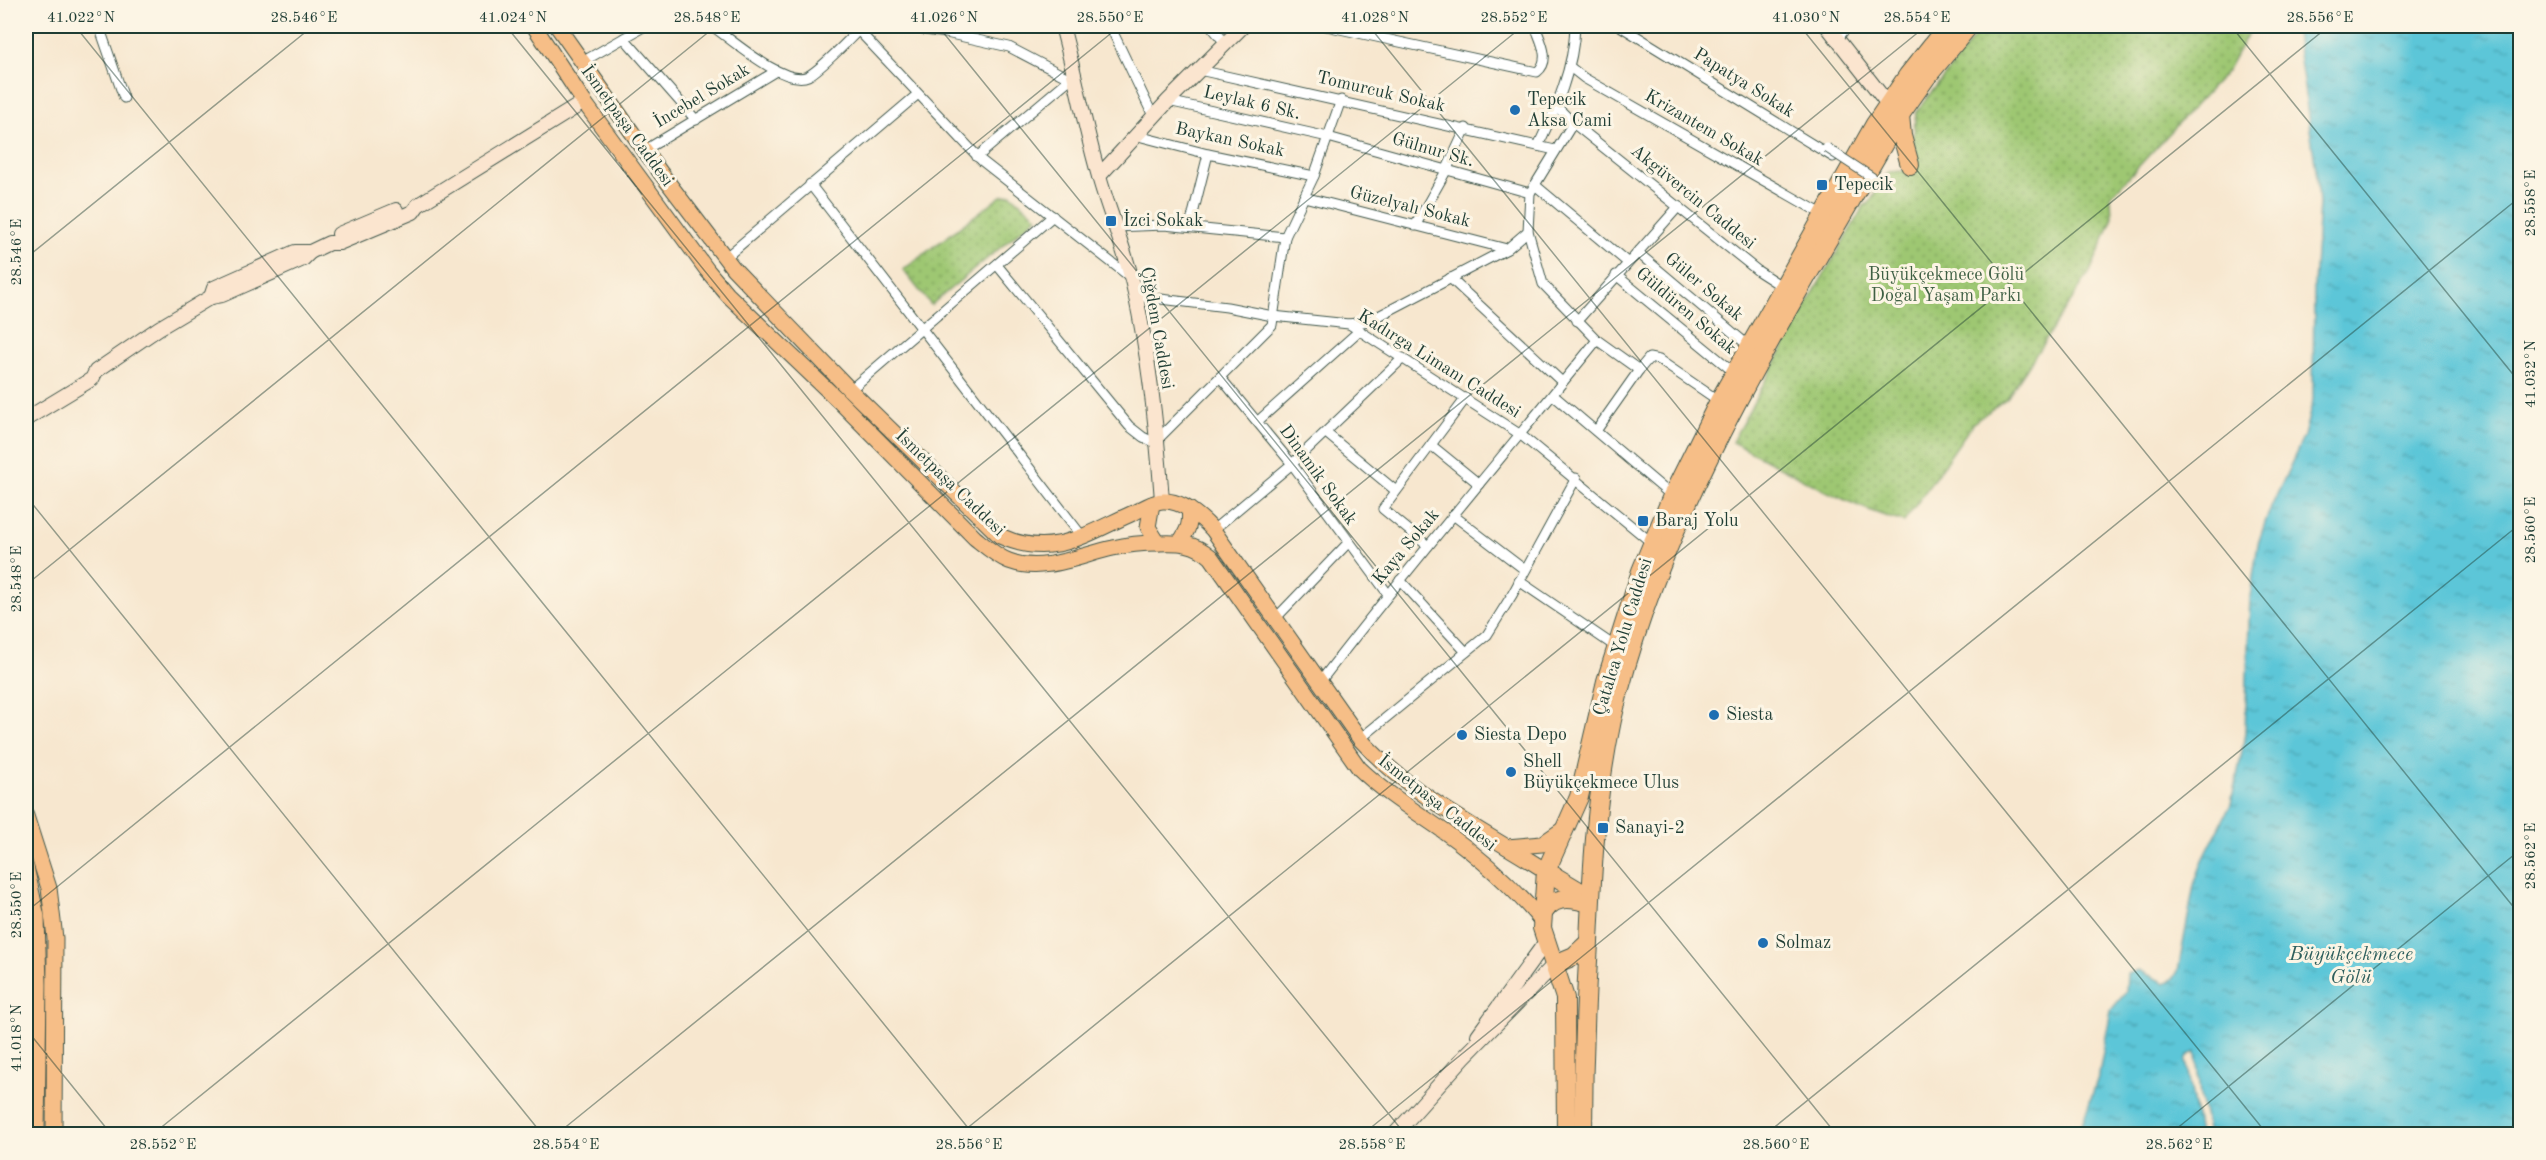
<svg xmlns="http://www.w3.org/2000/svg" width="2546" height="1160" font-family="'Old Standard TT',serif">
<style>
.park{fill:url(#park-dots);stroke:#5e8253;stroke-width:1.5}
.water{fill:url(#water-ripples);stroke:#3e8286;stroke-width:1.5}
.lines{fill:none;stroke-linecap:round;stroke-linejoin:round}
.street-casing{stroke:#3f564b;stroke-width:11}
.secondary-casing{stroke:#3f564b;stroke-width:16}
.primary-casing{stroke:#3f564b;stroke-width:17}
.highway-casing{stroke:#3f564b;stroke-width:20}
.street{stroke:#fff;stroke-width:9}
.secondary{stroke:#fbe5cf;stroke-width:14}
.primary{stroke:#f6be87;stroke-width:15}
.highway{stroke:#f6be87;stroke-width:18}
.street-bridge-casing{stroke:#3f564b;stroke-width:11;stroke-linecap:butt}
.street-bridge{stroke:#fff;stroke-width:9}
.ticks{fill:none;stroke:#1f3d34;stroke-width:1.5;stroke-opacity:0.45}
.poi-dot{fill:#1f6fb2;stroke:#fcf5e5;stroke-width:2}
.labels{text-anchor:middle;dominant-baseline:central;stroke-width:6;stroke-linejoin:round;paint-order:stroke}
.street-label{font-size:18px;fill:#1f3d34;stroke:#fcf5e5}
.poi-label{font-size:18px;fill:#1f3d34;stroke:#fcf5e5;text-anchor:start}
.park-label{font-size:18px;fill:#3f6044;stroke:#fcf5e5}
.water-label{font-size:20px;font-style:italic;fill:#2e5f5d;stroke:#fcf5e5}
.neatline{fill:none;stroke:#1f3d34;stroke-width:2}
.ticks-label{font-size:15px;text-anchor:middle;fill:#1f3d34}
</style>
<defs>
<pattern id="park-dots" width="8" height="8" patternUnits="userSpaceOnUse" patternTransform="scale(1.5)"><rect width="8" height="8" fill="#9ec772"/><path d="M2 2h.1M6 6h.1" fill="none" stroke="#80a35e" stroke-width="1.8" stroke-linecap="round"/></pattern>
<pattern id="water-ripples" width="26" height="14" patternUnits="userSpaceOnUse" patternTransform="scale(1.5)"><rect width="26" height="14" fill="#5cc6d8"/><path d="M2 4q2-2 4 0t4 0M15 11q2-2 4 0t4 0" fill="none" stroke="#4ba2b0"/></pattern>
</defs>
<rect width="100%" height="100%" fill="#fcf5e5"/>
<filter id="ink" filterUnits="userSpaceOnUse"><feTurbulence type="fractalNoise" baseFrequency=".0167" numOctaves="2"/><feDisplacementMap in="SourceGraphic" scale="12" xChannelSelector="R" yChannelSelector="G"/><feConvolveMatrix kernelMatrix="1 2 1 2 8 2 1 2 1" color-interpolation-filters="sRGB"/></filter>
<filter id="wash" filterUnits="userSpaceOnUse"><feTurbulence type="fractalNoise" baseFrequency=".008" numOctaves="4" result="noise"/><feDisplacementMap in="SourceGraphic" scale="24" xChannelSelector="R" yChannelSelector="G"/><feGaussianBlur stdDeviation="1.35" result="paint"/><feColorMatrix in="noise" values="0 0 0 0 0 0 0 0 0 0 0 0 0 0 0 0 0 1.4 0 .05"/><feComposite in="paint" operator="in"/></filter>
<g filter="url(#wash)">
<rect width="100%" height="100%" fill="#f7e7cf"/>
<g class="park">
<path d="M1983 26H2252L2227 71 2111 196 2112 220 2090 272 2007 398 1973 423 1904 522C1846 506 1786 469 1732 442L1816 288 1865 204 1868 205 1888 172 1904 171 1918 162 1913 140 1916 112Z"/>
<path d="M1011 194 1037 217 931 305 903 270 1001 196Z"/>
</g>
<path class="water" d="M2295 26H2520V1134H2208L2200 1095 2196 1052 2189 1055 2186 1061 2199 1134H2079L2099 1074 2111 1010 2126 992 2127 974 2139 970 2164 983 2174 978 2178 971 2194 885 2203 860 2231 804 2241 757 2245 733 2250 597 2258 544 2268 514 2304 436 2313 400 2314 286 2319 204 2317 177Z"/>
</g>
<g filter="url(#ink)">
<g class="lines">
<defs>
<g id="street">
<path d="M99 26 124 98"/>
<path d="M712 26C731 39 785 87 808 76 822 69 850 38 863 26"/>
<path d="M897 26 946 33 1009 47 1076 82"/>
<path d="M1110 26 1154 118"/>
<path d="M1211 26 1226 44"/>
<path d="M1326 26 1537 72C1552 60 1540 40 1535 26"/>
<path d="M1620 26 1833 157"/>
<path d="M858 30 982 161 1130 277"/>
<path d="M624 38 696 120"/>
<path d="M1837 39 1848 26"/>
<path d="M582 62 645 26"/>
<path d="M1570 67 1584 78 1824 215"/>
<path d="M1199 70 1555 150"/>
<path d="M1168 101 1328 137 1530 193"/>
<path d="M1556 106 1573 123 1758 271 1783 287"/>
<path d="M1573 123 1530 193 1528 231 1543 284 1597 340 1639 370 1649 358 1659 360 1719 401"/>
<path d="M1138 136 1208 154 1314 176"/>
<path d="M1538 146C1556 108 1574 68 1575 26"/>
<path d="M645 150 776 71"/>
<path d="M977 157 1071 78"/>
<path d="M810 184 1082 536"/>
<path d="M1535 185 1627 262"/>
<path d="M1304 197 1507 249"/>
<path d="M1190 226 1208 154"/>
<path d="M1415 226 1446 171 1466 128"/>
<path d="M1114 227 1164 225 1285 237"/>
<path d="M1637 252 1750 347"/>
<path d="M725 258 918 94"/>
<path d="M997 265 1129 426 1143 437 1158 444"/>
<path d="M1616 275 1735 373"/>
<path d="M1450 278 1562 382"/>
<path d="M1136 296 1227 307 1273 316 1349 324 1521 435 1652 543"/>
<path d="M1577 321 1679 206"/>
<path d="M1349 324 1369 321 1507 249 1528 231"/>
<path d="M1220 377 1292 464 1388 594"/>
<path d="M850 390 1053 216"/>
<path d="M1553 395 1672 496"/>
<path d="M1258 421 1360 330"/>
<path d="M1596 431 1639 370"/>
<path d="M1326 433 1396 491"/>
<path d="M1158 439 1272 325 1285 237 1314 176 1341 100"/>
<path d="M1431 445 1479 484"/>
<path d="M1453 515 1525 570"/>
<path d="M1213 530 1292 464 1403 358"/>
<path d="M1428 546 1383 509 1466 398"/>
<path d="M1400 580 1466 652"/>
<path d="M1519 581 1616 647"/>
<path d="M1275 619 1348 543"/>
<path d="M1320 682C1409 566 1505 454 1597 340"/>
<path d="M1360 739 1487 635 1512 595 1576 478"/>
</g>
<g id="secondary">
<path d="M1062 26C1076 77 1085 129 1100 180 1111 218 1127 254 1135 293 1150 361 1157 431 1162 500"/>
<path d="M1827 26 1888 104"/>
<path d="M1099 176 1168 101 1243 26"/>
<path d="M339 234 396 210"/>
<path d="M211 297 214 288 295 252H310L329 243H339L413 212 418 205 584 102"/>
<path d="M26 419 92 379 96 371 159 328 211 297 222 295 303 259 310 252"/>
<path d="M1478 1035 1545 943"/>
<path d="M1395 1134 1464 1057 1555 964"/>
</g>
<g id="primary">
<path d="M534 26 584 102 707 270 727 294 839 401 975 538C985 546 996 556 1009 561 1042 574 1081 555 1113 548 1129 544 1144 543 1159 543 1180 542 1195 543 1211 557L1359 768C1385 793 1415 811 1445 832 1480 857 1513 887 1541 920"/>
<path d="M557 26 660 172 733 268 850 390 1000 536C1052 560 1086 534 1133 513 1142 509 1154 501 1163 501 1182 500 1201 517 1213 530L1360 739C1411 796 1482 830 1546 871"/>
<path d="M1152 504 1148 527 1158 543"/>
<path d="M1180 542C1188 530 1191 524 1189 509"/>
<path d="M26 816 49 888 55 938 54 1134"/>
<path d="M1507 847 1542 844 1565 828"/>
<path d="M26 867 37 917 39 985 37 1134"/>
</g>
<g id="highway">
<path d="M1900 115 1902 136 1910 165"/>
<path d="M1546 871 1581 892 1588 901"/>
<path d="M1541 918C1550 895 1569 897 1589 903"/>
<path d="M1555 964 1574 956 1589 942"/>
<path d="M1566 1134 1565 998 1542 928 1546 871 1579 797 1606 681 1641 571 1672 496 1719 401 1875 124 1908 75 1947 26"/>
<path d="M1583 1134C1583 1071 1585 1007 1589 943 1592 869 1596 794 1612 720 1663 500 1790 310 1900 115L1926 78 1969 26"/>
</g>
</defs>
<use href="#street" class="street-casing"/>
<use href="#secondary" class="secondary-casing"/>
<use href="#primary" class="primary-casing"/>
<use href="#highway" class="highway-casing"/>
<use href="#street" class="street"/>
<use href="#secondary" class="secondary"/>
<use href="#primary" class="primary"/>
<use href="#highway" class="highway"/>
<defs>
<path id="street-bridge" d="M1827 148 1879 182"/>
</defs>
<use href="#street-bridge" class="street-bridge-casing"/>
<use href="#street-bridge" class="street-bridge"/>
</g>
</g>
<path class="ticks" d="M75 26 973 1134M506 26 1405 1134M938 26 1836 1134M1369 26 2267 1134M1800 26 2520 915M2231 26 2520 383M26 258 313 26M26 496 542 1134M26 585 716 26M26 912 1120 26M26 1029 111 1134M153 1134 1523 26M557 1134 1926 26M960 1134 2329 26M1363 1134 2520 197M1766 1134 2520 524M2170 1134 2520 850"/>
<g class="poi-dot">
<circle cx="1515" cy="110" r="6"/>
<rect x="1816" y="179" width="12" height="12" rx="3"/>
<rect x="1105" y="215" width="12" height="12" rx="3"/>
<rect x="1637" y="515" width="12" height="12" rx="3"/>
<circle cx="1714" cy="715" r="6"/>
<circle cx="1462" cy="735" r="6"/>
<circle cx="1511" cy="772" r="6"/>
<rect x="1597" y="822" width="12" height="12" rx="3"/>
<circle cx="1763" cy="943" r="6"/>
</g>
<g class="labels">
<g class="street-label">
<text transform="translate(1744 83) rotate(32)">Papatya Sokak</text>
<text transform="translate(1381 92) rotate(13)">Tomurcuk Sokak</text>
<text transform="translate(702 96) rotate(-31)">İncebel Sokak</text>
<text transform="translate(1252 103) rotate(13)">Leylak 6 Sk.</text>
<text transform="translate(627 126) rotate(54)">İsmetpaşa Caddesi</text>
<text transform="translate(1704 128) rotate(30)">Krizantem Sokak</text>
<text transform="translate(1230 140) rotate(12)">Baykan Sokak</text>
<text transform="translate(1433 150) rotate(16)">Gülnur Sk.</text>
<text transform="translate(1693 197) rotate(39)">Akgüvercin Caddesi</text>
<text transform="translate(1410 207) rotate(14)">Güzelyalı Sokak</text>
<text transform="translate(1704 287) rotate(40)">Güler Sokak</text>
<text transform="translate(1686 311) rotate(40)">Güldüren Sokak</text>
<text transform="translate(1157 328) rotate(80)">Çiğdem Caddesi</text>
<text transform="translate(1439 364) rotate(32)">Kadırga Limanı Caddesi</text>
<text transform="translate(1318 475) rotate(54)">Dinamik Sokak</text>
<text transform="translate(950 483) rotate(44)">İsmetpaşa Caddesi</text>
<text transform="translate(1406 547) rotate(-50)">Kaya Sokak</text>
<text transform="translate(1623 637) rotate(-73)">Çatalca Yolu Caddesi</text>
<text transform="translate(1437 803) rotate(38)">İsmetpaşa Caddesi</text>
</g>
<g class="poi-label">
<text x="1527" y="100">Tepecik<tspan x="1527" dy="21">Aksa Cami</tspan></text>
<text x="1834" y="185">Tepecik</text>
<text x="1123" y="221">İzci Sokak</text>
<text x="1655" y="521">Baraj Yolu</text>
<text x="1726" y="715">Siesta</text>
<text x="1474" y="735">Siesta Depo</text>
<text x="1523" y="762">Shell<tspan x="1523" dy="21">Büyükçekmece Ulus</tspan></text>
<text x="1615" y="828">Sanayi-2</text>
<text x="1775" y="943">Solmaz</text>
</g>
<g class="park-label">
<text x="1946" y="275">Büyükçekmece Gölü<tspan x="1946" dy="21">Doğal Yaşam Parkı</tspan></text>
</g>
<g class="water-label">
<text x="2351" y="955">Büyükçekmece<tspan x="2351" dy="23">Gölü</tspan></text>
</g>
</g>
<rect width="2546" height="1160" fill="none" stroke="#fcf5e5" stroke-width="66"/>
<rect x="33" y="33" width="2480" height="1094" class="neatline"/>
<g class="ticks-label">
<text x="81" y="22">41.022°N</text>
<text x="304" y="22">28.546°E</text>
<text x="513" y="22">41.024°N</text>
<text x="707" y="22">28.548°E</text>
<text x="944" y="22">41.026°N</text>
<text x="1110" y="22">28.550°E</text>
<text x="1375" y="22">41.028°N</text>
<text x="1514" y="22">28.552°E</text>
<text x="1806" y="22">41.030°N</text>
<text x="1917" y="22">28.554°E</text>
<text x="2320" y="22">28.556°E</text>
<text transform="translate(2530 203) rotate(-90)" y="5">28.558°E</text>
<text transform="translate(16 252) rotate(-90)" y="5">28.546°E</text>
<text transform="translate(2530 374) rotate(-90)" y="5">41.032°N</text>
<text transform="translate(2530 530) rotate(-90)" y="5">28.560°E</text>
<text transform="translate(16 579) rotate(-90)" y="5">28.548°E</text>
<text transform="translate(2530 856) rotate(-90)" y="5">28.562°E</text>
<text transform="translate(16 905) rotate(-90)" y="5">28.550°E</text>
<text transform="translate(16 1038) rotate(-90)" y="5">41.018°N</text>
<text x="163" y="1149">28.552°E</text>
<text x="566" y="1149">28.554°E</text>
<text x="969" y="1149">28.556°E</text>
<text x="1372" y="1149">28.558°E</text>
<text x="1776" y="1149">28.560°E</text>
<text x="2179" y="1149">28.562°E</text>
</g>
</svg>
